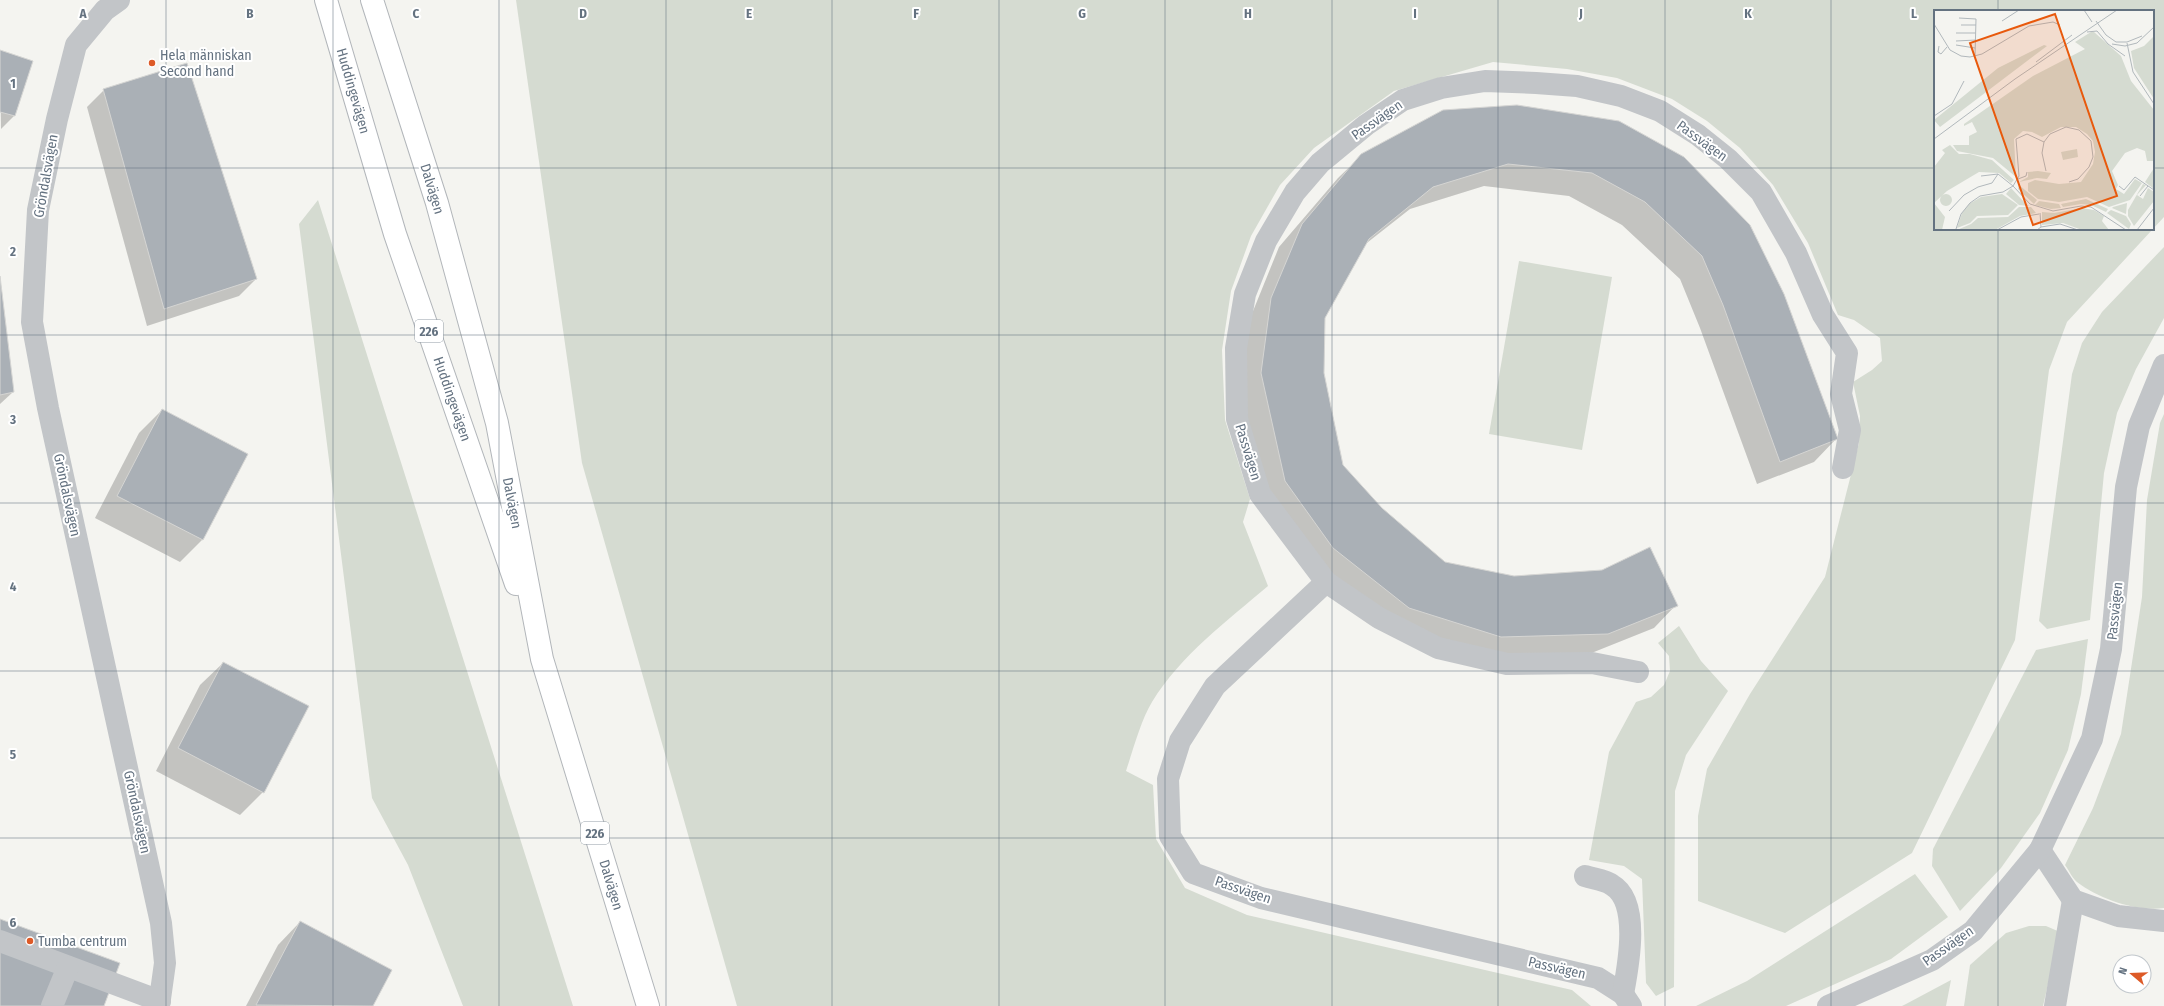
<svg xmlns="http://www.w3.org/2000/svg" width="2164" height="1006" font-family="'Fira Sans Condensed',sans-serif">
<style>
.green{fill:#d5dbd1;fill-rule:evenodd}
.shadow{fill:#0003}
.building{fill:#aab0b6;stroke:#d5d5d3}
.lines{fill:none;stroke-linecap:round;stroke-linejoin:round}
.major-casing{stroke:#b2b6ba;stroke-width:24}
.minor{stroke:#c2c5c8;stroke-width:22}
.major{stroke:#fff;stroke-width:22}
.grid{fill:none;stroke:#647280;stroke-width:1;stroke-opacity:0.55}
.poi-dot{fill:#dd5a27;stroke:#fff;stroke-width:1.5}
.labels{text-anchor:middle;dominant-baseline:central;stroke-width:4;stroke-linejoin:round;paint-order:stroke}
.shield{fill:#fff;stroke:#929ca6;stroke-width:1}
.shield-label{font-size:13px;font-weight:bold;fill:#647280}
.poi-label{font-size:14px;fill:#647280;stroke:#fff;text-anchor:start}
.street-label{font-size:14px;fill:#647280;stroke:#fff}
.inset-road{fill:none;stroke:#b1b8bc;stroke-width:1}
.view{fill:#e8590c;fill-opacity:0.15;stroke:#e8590c;stroke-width:2}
.inset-edge{fill:none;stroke:#647280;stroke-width:2}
.grid-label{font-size:13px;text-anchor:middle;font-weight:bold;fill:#647280;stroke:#fff;stroke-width:4;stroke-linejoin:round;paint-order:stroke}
</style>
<rect width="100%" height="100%" fill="#f4f4f0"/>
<g class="green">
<path d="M516 0H2164V217L2067 322 2049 370 2015 640 1912 853 1785 933 1698 901V816L1707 769 1750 694 1825 577 1859 443 1860 416 1853 382 1872 370 1882 361 1880 338 1854 320 1838 315 1808 243 1773 185 1740 148 1707 121 1672 99 1617 78 1567 69 1493 62 1394 91 1314 148 1280 185 1251 236 1231 291 1222 350 1225 420 1250 499 1243 522 1268 586C1227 621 1181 655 1152 702 1141 720 1133 750 1126 771L1153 785 1156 839 1185 888 1247 915 1572 990 1591 1006H737L582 463ZM1935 11H2153V229H1935Z"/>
<path d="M318 200 573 1006H463L408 865 372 798 299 224Z"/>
<path d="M2164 247V318L2136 369 2117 413 2104 473 2090 620 2047 629 2039 621 2072 374 2082 343 2102 312Z"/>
<path d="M1519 261 1612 277 1582 450 1489 434Z"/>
<path d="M2164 414V908C2137 912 2099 899 2077 882 2072 878 2069 870 2065 865L2093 808 2121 734 2142 597 2147 500 2160 423Z"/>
<path d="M1679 626 1701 661 1728 691 1686 755 1675 791 1674 987 1656 996 1646 983 1642 879 1624 866 1589 860 1609 752 1636 702 1651 697 1664 685 1670 671 1669 656 1658 643Z"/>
<path d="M2088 639 2081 694 2068 750 2040 813 2001 868 1960 911 1932 866 1933 849 2036 650Z"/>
<path d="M1915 874 1948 917 1891 959 1786 1006H1696L1747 981Z"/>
<path d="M2029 926H2046L2060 932 2043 1006H1964L1970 965 2006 933Z"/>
<path d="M1951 980 1946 1006H1902L1906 1004Z"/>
</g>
<g class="shadow">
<path d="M0 51 32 62 14 116 1 129Z"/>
<path d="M104 90 256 279 239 296 147 326 87 107Z"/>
<path d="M1619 122 1836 439 1814 462 1757 484 1700 328 1680 279 1622 225 1569 196 1484 186 1410 209 1363 246 1324 317 1323 373 1342 465 1382 508 1445 562 1514 577 1676 605 1654 628 1584 656 1478 659 1386 630 1263 504 1239 396 1249 321 1279 247 1338 178 1362 155Z"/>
<path d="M0 285 13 392 0 404Z"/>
<path d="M162 410 202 540 180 562 95 518 139 433Z"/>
<path d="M223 663 263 792 240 815 156 771 200 685Z"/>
<path d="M300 922 391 970 372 1006H246L278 945Z"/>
</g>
<g class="building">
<path d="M0 50 33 61 15 116 0 112Z"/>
<path d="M187 63 257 279 164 309 103 89Z"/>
<path d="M1517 105 1619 121 1684 157 1750 225 1784 294 1838 439 1780 462 1723 305 1702 256 1645 202 1592 173 1508 164 1433 187 1369 239 1325 318 1324 373 1343 465 1382 508 1445 562 1514 576 1602 570 1650 547 1678 606 1608 634 1501 637 1409 608 1333 548 1285 481 1261 373 1271 298 1302 224 1361 154 1443 110Z"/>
<path d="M0 276 14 392 0 395Z"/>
<path d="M162 409 248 454 203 540 117 496Z"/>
<path d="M223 662 309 706 264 793 178 748Z"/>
<path d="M0 919 120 963 104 1006H0Z"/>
<path d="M300 921 392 970 373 1006 256 1005Z"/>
</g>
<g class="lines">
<defs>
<g id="major">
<path d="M326 0 395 234 516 584"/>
<path d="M372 0 437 203 497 423 542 659 648 1006"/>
</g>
</defs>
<use href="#major" class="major-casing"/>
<g class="minor">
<path d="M119 0 105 10 76 45 57 119 38 210 32 322 48 408 161 923 165 963 159 1006"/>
<path d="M1326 582 1215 686 1180 741 1168 779 1170 836 1193 873 1261 898 1598 978 1623 994 1631 1006"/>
<path d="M1638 672 1592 663 1507 664 1438 648 1379 618 1326 582 1260 494 1237 419 1236 348 1245 294 1266 241 1295 192 1320 163 1366 125 1403 100 1441 88 1485 81 1536 83 1577 86 1621 96 1660 111 1698 135 1728 159 1761 192 1796 253 1823 315 1847 353 1841 394 1850 430 1843 468"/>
<path d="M2040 850 2073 900 2118 916 2164 921"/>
<path d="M1585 876C1594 879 1605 880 1612 885 1641 902 1628 967 1623 994"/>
<path d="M0 941 160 1001"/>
<path d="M52 1006 68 967"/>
<path d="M1828 1006 1932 960 1973 931 2040 850 2092 739 2111 649 2126 487 2139 426 2164 365"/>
<path d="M2055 1006 2073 900"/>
</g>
<use href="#major" class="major"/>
</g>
<path class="grid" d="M166 0V1006M333 0V1006M499 0V1006M666 0V1006M832 0V1006M999 0V1006M1165 0V1006M1332 0V1006M1498 0V1006M1665 0V1006M1831 0V1006M1998 0V11M0 168H1935M2153 168H2164M1998 229V1006M0 335H2164M0 503H2164M0 671H2164M0 838H2164"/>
<g class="poi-dot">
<circle cx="152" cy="63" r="4"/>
<circle cx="30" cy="941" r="4"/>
</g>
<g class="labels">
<g class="shield">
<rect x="415" y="320" width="28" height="22" rx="3"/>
<rect x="581" y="822" width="28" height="22" rx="3"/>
</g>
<g class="shield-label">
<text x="429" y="331">226</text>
<text x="595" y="833">226</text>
</g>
<g class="poi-label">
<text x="160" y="55">Hela människan<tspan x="160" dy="16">Second hand</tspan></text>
<text x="38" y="941">Tumba centrum</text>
</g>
<g class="street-label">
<text transform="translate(353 91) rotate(74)">Huddingevägen</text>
<text transform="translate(1377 120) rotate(-35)">Passvägen</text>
<text transform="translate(1702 141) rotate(36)">Passvägen</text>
<text transform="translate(46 176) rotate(-80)">Gröndalsvägen</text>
<text transform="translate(432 189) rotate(73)">Dalvägen</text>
<text transform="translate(452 399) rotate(71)">Huddingevägen</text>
<text transform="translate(1248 452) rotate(73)">Passvägen</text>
<text transform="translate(67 495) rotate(78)">Gröndalsvägen</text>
<text transform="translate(512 503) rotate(79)">Dalvägen</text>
<text transform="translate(2115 611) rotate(-84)">Passvägen</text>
<text transform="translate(137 812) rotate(78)">Gröndalsvägen</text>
<text transform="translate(611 885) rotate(73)">Dalvägen</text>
<text transform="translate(1243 890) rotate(19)">Passvägen</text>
<text transform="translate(1948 946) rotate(-35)">Passvägen</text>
<text transform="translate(1557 968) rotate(13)">Passvägen</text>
</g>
</g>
<g transform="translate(1934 10)">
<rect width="220" height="220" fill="#f4f4f0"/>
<path d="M157 22H160L187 46 197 71 220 100V151H213L211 141 203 138 191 143 178 161 184 175 182 179 190 184 201 169 208 173 196 190 175 197 153 187 125 192 104 189 94 181V173L101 170 125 174 147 172 159 154 161 142 159 131 153 124 142 117H127L108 127 98 122 89 121 80 129 82 167 59 148 23 141 19 135H35V126L43 122 38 112 30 116V114L99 66 151 39 141 32ZM220 26V89L200 58 197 41 210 36ZM110 35 113 36 6 117 0 110 64 58ZM16 135 25 144H36L58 150 80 170 77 173 65 163 45 162 13 181 0 193 11 207 8 220H0V157L11 143 8 140ZM143 139 144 147 129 150 127 142ZM220 158V179L211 172ZM104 161 117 163 113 169 103 168 85 172 94 167V162ZM209 174 212 175 203 185 209 189 214 178 220 182V191L200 216 194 206V200ZM85 175 103 190 100 194 84 179ZM77 178 91 193 95 196 85 195 72 184ZM6 190a6 6 0 1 1 12 0a6 6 0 1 1-12 0ZM68 184 84 195 74 205 43 206 36 213 23 218 28 203 35 194 47 187ZM152 189 174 199 172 202 157 195 147 194 129 197 127 194ZM105 191 125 194 127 198 117 199 101 195ZM193 193 192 204 178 198 179 197ZM85 197H97L102 203 86 206 61 220H23L37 214 44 208 74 207ZM148 198 160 200 170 206 168 211 175 220H148L129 213 108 215V202L120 203ZM177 200 192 206 197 214 195 219 173 203Z" fill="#d5dbd1"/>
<path class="inset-road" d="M150 0 158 12M25 8 42 9 41 46M68 11 85 0M162 11 172 25 182 32H193L208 26M0 14 16 40 27 46 36 47 48 44 95 16 119 12 126 15M27 15H42M153 22 163 21 174 34 191 46M22 23H42M22 31 42 30M193 33 199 62 220 94M178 34 191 36 203 33 220 17M22 35 41 38M5 36 4 42 7 44 13 37M102 52 138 25M0 106 18 94 30 71M0 129 81 69 183 0M110 132 93 124 82 129 85 166 79 176 96 194 119 201 147 196 157 197 192 220M112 161 108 143 110 132 116 124 132 117 145 120 157 131 159 147 155 157 144 169 135 172M84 169 92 166 93 162M185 176 190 180 201 167 220 180M206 186 214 176M15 201 30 185 44 177 58 173 64 164M107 217 126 214 144 220M22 219 27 204 36 193 46 186 69 182 79 176 64 164 47 166M63 220 87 207 105 204M103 220 107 217 106 203M203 220 220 198"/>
<path class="view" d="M121 4 183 186 99 215 36 33Z"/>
<rect width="220" height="220" class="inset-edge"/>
</g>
<g class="grid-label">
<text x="83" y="18">A</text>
<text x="250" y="18">B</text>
<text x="416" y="18">C</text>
<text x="583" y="18">D</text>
<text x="749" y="18">E</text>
<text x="916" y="18">F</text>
<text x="1082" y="18">G</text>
<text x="1248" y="18">H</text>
<text x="1415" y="18">I</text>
<text x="1581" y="18">J</text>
<text x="1748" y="18">K</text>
<text x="1914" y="18">L</text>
<text x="13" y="88">1</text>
<text x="13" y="256">2</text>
<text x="13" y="424">3</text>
<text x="13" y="591">4</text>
<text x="13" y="759">5</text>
<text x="13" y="927">6</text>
</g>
<g transform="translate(2132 974) rotate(289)"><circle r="19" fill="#ffffff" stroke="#c1c7cc"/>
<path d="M0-3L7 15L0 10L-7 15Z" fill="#dd5a27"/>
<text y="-6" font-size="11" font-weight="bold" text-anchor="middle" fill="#647280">N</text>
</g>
</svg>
